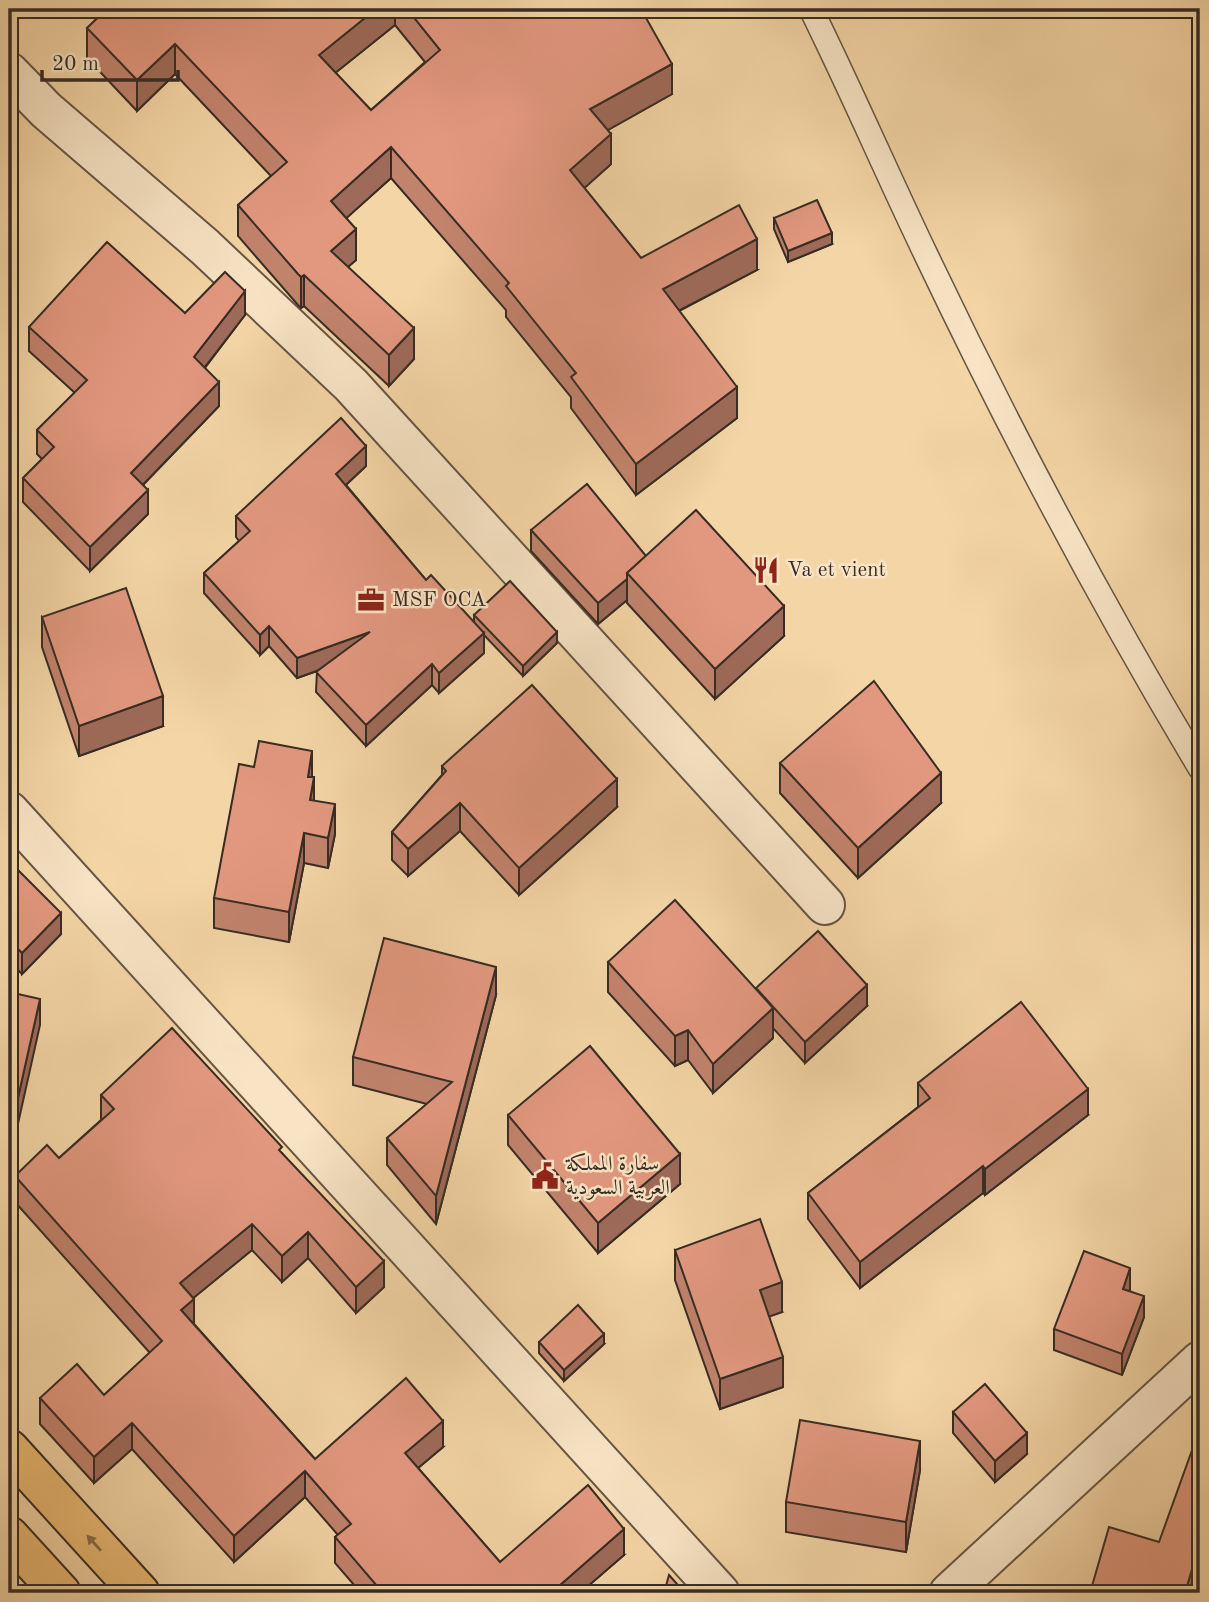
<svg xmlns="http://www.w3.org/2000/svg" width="1209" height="1602" font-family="'Old Standard TT',Amiri,serif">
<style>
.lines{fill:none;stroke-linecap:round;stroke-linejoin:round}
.service-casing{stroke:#665644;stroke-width:26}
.minor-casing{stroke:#665644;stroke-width:42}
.primary-casing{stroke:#372c24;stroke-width:42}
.service{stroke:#f8e4c5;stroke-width:23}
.minor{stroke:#f8e4c5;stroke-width:38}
.primary{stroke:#eaba73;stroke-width:38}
.wall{fill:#c2836d;stroke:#372c24;stroke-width:2;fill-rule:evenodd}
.shaded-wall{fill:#9e6a59;stroke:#372c24;stroke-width:2}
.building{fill:#e2987f;stroke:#372c24;stroke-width:2}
.oneway{fill:#886c48}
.labels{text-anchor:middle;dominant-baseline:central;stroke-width:5;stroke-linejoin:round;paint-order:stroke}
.poi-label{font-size:21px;fill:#372c24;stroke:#f8e4c5;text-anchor:start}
</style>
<rect width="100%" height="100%" fill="#f4d5a6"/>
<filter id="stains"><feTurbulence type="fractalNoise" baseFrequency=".00286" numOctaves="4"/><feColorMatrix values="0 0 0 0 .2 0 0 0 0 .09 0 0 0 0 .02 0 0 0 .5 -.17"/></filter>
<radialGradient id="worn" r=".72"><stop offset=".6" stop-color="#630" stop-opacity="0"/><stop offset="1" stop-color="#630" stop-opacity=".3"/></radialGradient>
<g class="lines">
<defs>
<path id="service" d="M811 9C852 92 888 176 928 259 1011 433 1101 603 1200 768"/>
<g id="minor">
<path d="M9 72 46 110 205 247 351 385 825 905"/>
<path d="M9 811 720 1593"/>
<path d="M949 1593 1200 1361"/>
</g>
<g id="primary">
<path d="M9 1449 140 1593"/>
<path d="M9 1536 61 1593"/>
</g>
</defs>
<use href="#service" class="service-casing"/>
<use href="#minor" class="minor-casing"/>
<use href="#primary" class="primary-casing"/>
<use href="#service" class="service"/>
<use href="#minor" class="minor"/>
<use href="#primary" class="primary"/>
</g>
<g class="wall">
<path d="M107 9H641L672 94 608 130 611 164 584 188 641 258 757 270 679 311 737 418 636 495 571 408V397L506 317V310L391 178 346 218 356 260 347 267 414 359 389 386 304 306 301 308 298 305 238 236V205L271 176 175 74 137 111 87 58V28ZM395 25 425 62 371 110 335 73Z"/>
<path d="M774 218 832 244 788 262 774 229Z"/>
<path d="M185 313 245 315 205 368 219 406 143 485 148 514 90 571 23 502V478L42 459 37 454V430L75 393 29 351V327Z"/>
<path d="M366 466 346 485 426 580 474 623V615L557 643 523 676 484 635V653L439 693 432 685 366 746 316 692 317 671 297 678 269 646 260 655 204 593V573L239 541 236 537V516Z"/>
<path d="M531 530 646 556 784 636 715 699 627 603V600L598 624 531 551Z"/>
<path d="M42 617 163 726 79 756 42 647Z"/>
<path d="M780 763 941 803 858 878 780 793Z"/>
<path d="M442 766 617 807 519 895 460 831 408 876 392 860V832L442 775Z"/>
<path d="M312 777 314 800 335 834 328 868 304 863 289 942 214 928V898Z"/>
<path d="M9 879 61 934 22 974 9 961Z"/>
<path d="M608 962 756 989 867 1006 805 1063 773 1028V1038L713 1093 688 1060 675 1066 608 992Z"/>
<path d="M496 995 436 1224 387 1165V1138L427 1104 353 1085V1057Z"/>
<path d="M918 1083 1088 1115 985 1195 983 1193 860 1288 808 1219V1193L918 1107Z"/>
<path d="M101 1095 282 1153 384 1287 356 1313 308 1258 282 1282 252 1250 193 1298 194 1324 315 1459 443 1447 418 1468 500 1562 624 1555 580 1593H361L335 1563V1537L338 1535 305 1497 234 1562 132 1449 94 1483 40 1424V1398L104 1395 150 1353 15 1202V1176L59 1158 101 1120Z"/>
<path d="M508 1115 680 1184 598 1253 508 1145Z"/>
<path d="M675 1250 782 1312 769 1316 783 1387 720 1409 675 1280Z"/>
<path d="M1130 1289V1291L1144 1317 1122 1375 1054 1350V1329Z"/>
<path d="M539 1342 604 1344 564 1381 539 1353Z"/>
<path d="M953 1412 1027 1454 995 1482 953 1433Z"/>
<path d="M920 1470 906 1552 786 1532V1502Z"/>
</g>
<g class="shaded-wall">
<path d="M376 9H395V25L319 86V55Z"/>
<path d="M175 44V74L137 111V80Z"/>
<path d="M672 64V94L590 140V109Z"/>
<path d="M611 134V164L570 201V170Z"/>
<path d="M391 147V178L331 232V201Z"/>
<path d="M356 229V260L331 282V251Z"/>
<path d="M832 233V244L788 262V251Z"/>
<path d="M757 239V270L663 319V289Z"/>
<path d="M304 275V306L301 308V277Z"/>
<path d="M245 291V315L194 381V357Z"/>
<path d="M414 328V359L389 386V355Z"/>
<path d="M219 382V406L131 497V473Z"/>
<path d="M737 387V418L636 495V464Z"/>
<path d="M366 446V466L336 494V474Z"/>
<path d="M148 490V514L90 571V547Z"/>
<path d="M627 579V600L598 624V603Z"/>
<path d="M784 606V636L715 699V669Z"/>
<path d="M269 626V646L260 655V635Z"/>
<path d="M370 632V652L297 678V658Z"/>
<path d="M557 632V643L523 676V666Z"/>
<path d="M484 633V653L439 693V673Z"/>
<path d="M432 664V685L366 746V725Z"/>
<path d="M163 696V726L79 756V726Z"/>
<path d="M312 751V781L308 777Z"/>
<path d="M941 773V803L858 878V848Z"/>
<path d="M314 777V807L310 800Z"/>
<path d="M617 779V807L519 895V868Z"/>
<path d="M460 803V831L408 876V849Z"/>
<path d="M335 804V834L328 868V838Z"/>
<path d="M304 833V863L289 942V912Z"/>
<path d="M61 913V934L22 974V953Z"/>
<path d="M496 967V995L436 1224V1196Z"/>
<path d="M867 985V1006L805 1063V1042Z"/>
<path d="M40 999V1025L9 1164V1138Z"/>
<path d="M773 1008V1038L713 1093V1064Z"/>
<path d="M688 1030V1060L675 1066V1036Z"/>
<path d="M1088 1089V1115L985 1195V1169Z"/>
<path d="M680 1154V1184L598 1253V1223Z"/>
<path d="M983 1166V1193L860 1288V1262Z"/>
<path d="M252 1224V1250L180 1309V1283Z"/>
<path d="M308 1232V1258L282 1282V1256Z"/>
<path d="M384 1261V1287L356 1313V1287Z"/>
<path d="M1130 1268V1289L1123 1310V1289Z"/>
<path d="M782 1282V1312L760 1320V1290Z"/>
<path d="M1144 1296V1317L1122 1375V1354Z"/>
<path d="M194 1299V1325L181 1310Z"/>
<path d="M604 1334V1344L564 1381V1370Z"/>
<path d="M783 1357V1387L720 1409V1379Z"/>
<path d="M443 1421V1447L405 1479V1453Z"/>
<path d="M132 1423V1449L94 1483V1457Z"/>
<path d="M1027 1433V1454L995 1482V1461Z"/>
<path d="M920 1441V1470L906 1552V1522Z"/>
<path d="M305 1471V1497L234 1562V1536Z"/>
<path d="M624 1529V1555L580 1593H551Z"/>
<path d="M1200 1542V1572L1194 1593H1185Z"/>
</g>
<g class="building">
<path d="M107 9H376L319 55 371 110 440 50 407 9H641L672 64 590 109 611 134 570 170 641 258 739 205 757 239 663 289 737 387 636 464 571 377 576 373 506 286 509 283 391 147 331 201 356 229 331 251 414 328 389 355 304 275 301 277 298 274 238 205 287 162 175 44 137 80 87 28Z"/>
<path d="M817 200 832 233 788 251 774 218Z"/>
<path d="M107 242 185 313 225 272 245 291 194 357 219 382 131 473 148 490 90 547 23 478 54 447 37 430 87 380 29 327Z"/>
<path d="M341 418 366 446 336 474 426 580 431 575 484 633 439 673 432 664 366 725 316 672 370 632 297 658 269 626 260 635 204 573 250 531 236 516Z"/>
<path d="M587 484 646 556 627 573V579L598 603 531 530Z"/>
<path d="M696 510 784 606 715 669 627 573Z"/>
<path d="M510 581 557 632 523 666 474 615Z"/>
<path d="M126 588 163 696 79 726 42 617Z"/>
<path d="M874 681 941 773 858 848 780 763Z"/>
<path d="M532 685 617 779 519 868 460 803 408 849 392 832 446 771 442 766Z"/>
<path d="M259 741 312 751 308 777H314L310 800 335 804 328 838 304 833 289 912 214 898 239 764 254 767Z"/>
<path d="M18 870 61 913 22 953 9 940V879Z"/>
<path d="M675 900 773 1008 713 1064 688 1030 675 1036 608 962Z"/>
<path d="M818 931 867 985 805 1042 756 988Z"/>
<path d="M384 938 496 967 436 1196 387 1138 452 1082 353 1057Z"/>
<path d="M9 992 40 999 9 1138Z"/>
<path d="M1021 1002 1088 1089 985 1169 983 1166 860 1262 808 1193 930 1098 918 1083Z"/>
<path d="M172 1028 282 1147 279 1150 384 1261 356 1287 308 1232 282 1256 252 1224 180 1283 194 1299 181 1310 315 1459 406 1378 443 1421 405 1453 500 1562 588 1485 624 1529 551 1593H383L335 1537 351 1524 305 1471 234 1536 132 1423 94 1457 40 1398 77 1364 104 1395 162 1341 15 1176 47 1145 59 1158 114 1109 101 1095Z"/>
<path d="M590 1046 680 1154 598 1223 508 1115Z"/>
<path d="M760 1219 782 1282 760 1290 783 1357 720 1379 675 1250Z"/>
<path d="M1084 1251 1130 1268 1123 1289 1144 1296 1122 1354 1054 1329Z"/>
<path d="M578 1305 604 1334 564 1370 539 1342Z"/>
<path d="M985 1384 1027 1433 995 1461 953 1412Z"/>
<path d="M800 1420 920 1441 906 1522 786 1502Z"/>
<path d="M1200 1428V1542L1185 1593H1090L1109 1527 1159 1542Z"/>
<path d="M669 1575 685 1593H664Z"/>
</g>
<defs><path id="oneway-solid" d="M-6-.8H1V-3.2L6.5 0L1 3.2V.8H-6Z" transform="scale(1.75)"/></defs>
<use class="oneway" href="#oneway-solid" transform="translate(94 1543) rotate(-132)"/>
<defs>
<symbol id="restaurant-bare" viewBox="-9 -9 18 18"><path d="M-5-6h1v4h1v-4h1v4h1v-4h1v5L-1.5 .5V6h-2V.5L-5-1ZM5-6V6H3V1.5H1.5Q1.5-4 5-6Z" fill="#8f2418" stroke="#f8e4c5" stroke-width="2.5" paint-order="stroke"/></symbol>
<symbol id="office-bare" viewBox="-9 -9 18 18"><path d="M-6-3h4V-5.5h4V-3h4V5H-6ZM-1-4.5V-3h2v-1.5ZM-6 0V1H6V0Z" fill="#8f2418" stroke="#f8e4c5" stroke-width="2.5" paint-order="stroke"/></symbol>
<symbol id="civic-bare" viewBox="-9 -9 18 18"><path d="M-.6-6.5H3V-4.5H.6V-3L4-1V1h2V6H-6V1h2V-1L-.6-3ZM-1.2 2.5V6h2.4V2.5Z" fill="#8f2418" stroke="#f8e4c5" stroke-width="2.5" paint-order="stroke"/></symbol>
</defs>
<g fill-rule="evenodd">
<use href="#restaurant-bare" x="747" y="551" width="38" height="38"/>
<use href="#office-bare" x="352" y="581" width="38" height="38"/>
<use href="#civic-bare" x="526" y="1157" width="38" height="38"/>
</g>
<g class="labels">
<g class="poi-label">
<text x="787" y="570">Va et vient</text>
<text x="392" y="600">MSF OCA</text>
<text x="566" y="1164">سفارة المملكة<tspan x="566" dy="24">العربية السعودية</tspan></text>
</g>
</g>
<rect width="1209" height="1602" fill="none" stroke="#f4d5a6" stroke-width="35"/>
<rect x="10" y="10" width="1188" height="1581" fill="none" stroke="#372c24" stroke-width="3.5"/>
<rect x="18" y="18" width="1174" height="1567" fill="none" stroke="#372c24" stroke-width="2"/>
<path d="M42 70v10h136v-10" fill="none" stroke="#372c24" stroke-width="3.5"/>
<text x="52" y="70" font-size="21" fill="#372c24" stroke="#f8e4c5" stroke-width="5" paint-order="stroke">20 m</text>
<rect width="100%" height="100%" filter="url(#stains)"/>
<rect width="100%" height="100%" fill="url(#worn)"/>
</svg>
